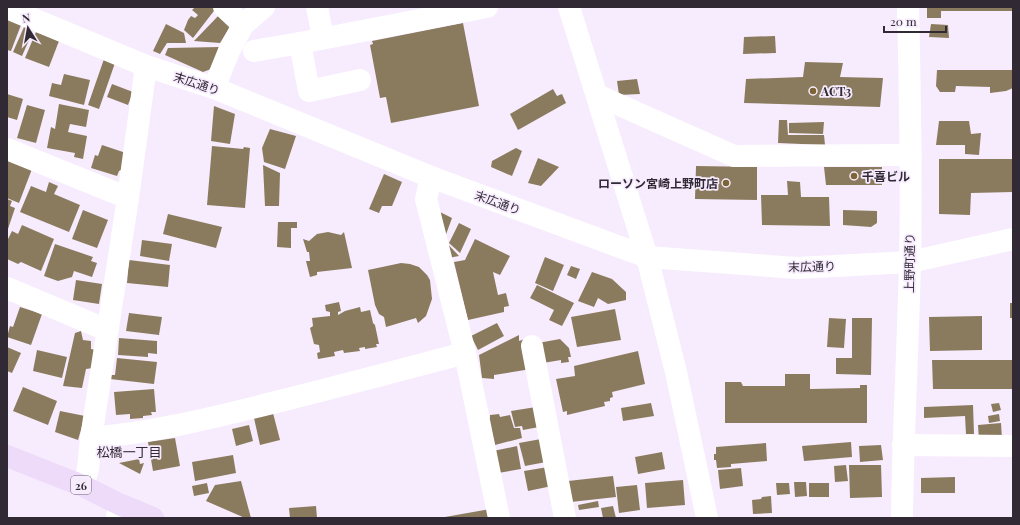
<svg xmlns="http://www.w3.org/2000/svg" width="1020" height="525" font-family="'Playfair Display','Noto Sans JP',serif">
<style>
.building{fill:#8b7b5e}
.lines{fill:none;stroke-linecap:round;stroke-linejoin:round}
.minor{stroke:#fff;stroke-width:22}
.major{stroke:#eedaf9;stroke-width:22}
.poi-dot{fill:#7d6435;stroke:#f7ecfe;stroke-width:1.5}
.labels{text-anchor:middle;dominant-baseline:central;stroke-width:3.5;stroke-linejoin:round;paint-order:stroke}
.shield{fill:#f7ecfe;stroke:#6c6471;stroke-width:1}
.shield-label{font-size:11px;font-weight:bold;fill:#312a35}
.street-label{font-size:12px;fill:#312a35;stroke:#f7ecfe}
.poi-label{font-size:12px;font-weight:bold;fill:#312a35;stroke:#f7ecfe;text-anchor:start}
.neighbourhood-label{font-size:13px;fill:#312a35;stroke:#f7ecfe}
</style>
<rect width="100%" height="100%" fill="#f7ecfe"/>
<g class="building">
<path d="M195 7H217L193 38 184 30 188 20 191 16 195 18 198 15 192 10Z"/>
<path d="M927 7H1012V11H941V18H927Z"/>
<path d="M222 12 233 22 220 43 194 41Z"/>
<path d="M7 19 21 25 11 51 7 50Z"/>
<path d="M463 23 479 106 391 123 386 97 380 98 370 45 373 44 372 41Z"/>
<path d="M166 24 184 33 186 43H167L160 54 153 51Z"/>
<path d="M931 24 948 25 949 38 929 37Z"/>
<path d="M24 27 33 31 22 56 13 52Z"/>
<path d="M36 32 59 41 49 67 25 58Z"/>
<path d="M775 36 776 53 743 54 744 37Z"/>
<path d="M220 47 211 69 203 72 165 55 168 48Z"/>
<path d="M104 59 115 63 99 109 88 105Z"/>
<path d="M805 62 843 63 840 77 883 78 880 107 744 103 746 79 803 77Z"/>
<path d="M937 70H1013V88L1006 91 990 93V87L956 86 955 92H940L936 86Z"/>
<path d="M64 74 90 80 84 105 49 96 52 83 61 85Z"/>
<path d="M637 79 640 94 619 95 617 81Z"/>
<path d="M112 84 133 92 128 105 107 97Z"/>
<path d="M553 89 557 96 562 94 566 103 518 130 510 114Z"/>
<path d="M7 94 23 99 17 120 7 117Z"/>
<path d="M59 104 89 110 86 127 70 124 68 132 87 136 83 159 74 157 75 153 47 148 51 127 55 129Z"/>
<path d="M27 105 45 110 36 143 17 138Z"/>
<path d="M214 106 235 114 230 144 211 141Z"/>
<path d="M779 120H787L788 135H824L825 145 778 143Z"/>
<path d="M939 121H969L971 134 981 133 979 155 965 154V145H936Z"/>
<path d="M824 122 823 134 789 133V123Z"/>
<path d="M270 129 296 136 285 169 264 162 262 148Z"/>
<path d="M102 145 126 153 121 170 119 171 117 176 91 168 95 155 98 156Z"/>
<path d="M212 146 243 149 244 147 250 148 245 208 207 205Z"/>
<path d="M516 148 522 151 512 176 491 167 492 161Z"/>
<path d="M538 158 559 167 541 186 528 183Z"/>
<path d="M939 159H1013V192L971 193 970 215 939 214Z"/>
<path d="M7 160 32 169 19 203 7 198Z"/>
<path d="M263 165 280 173 279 206H265Z"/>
<path d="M696 166 757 167V200L695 199Z"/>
<path d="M824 167H882V185H826Z"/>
<path d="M384 174 402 182 392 206H382L379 213 369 209Z"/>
<path d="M787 181 800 182 801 197H829L830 226 762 225 761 195H788Z"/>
<path d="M49 182 58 186 54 194 80 205 69 232 20 212 31 186 46 192Z"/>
<path d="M7 199 12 201 10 206 15 208 7 232Z"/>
<path d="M83 210 108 220 97 248 72 239Z"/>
<path d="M436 210 452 218 444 240 459 256 448 258Z"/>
<path d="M843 210 877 211V223L871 227 843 225Z"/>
<path d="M168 214 222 227 216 248 163 234Z"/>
<path d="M278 222H297V228H291V248L277 247Z"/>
<path d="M459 223 471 229 460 253 449 243Z"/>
<path d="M22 225 54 239 41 271 21 262 18 264 7 259V241L12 231 18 234Z"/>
<path d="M328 232 341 235 344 232 352 268 317 272V275L310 277 306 261H310L309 252H307L303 239 309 241 317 234Z"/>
<path d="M475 239 510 256 500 275 493 272 498 295 506 293 509 306 504 307V312L468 320 454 262 465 260Z"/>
<path d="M142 240 172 244 169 261 140 256Z"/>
<path d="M55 244 93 257 91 261 97 263 92 277 74 271 72 277 58 281 44 276Z"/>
<path d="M545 257 564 265 553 291 535 283Z"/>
<path d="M129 260 170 265 168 287 127 283Z"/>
<path d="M401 263 410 264 419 267 427 275 430 280 432 299 426 316 418 323 416 318 386 327 384 317 379 314 375 305 368 270Z"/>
<path d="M571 266 580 269 576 279 567 275Z"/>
<path d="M592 272 612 279 626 292V300L608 304 598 298 594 307 578 301Z"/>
<path d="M76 280 102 284 99 304 73 300Z"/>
<path d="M537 285 574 303 562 326 549 320 554 310 530 298Z"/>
<path d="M339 302 341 311 338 312V315L345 311 360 307 361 312 370 310 373 323 375 325 379 344H376L377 347 365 349V347L359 348 360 351 344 353 343 350 334 352 335 356 318 359 317 353 320 352 319 345 314 344 310 328 313 326 312 318 330 316V312L326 311 325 305Z"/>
<rect x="1010" y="303" width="3" height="15"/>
<path d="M20 307 42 314 31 345 7 337 10 326 13 327Z"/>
<path d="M615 309 621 340 577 347 571 317Z"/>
<path d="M129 313 162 317 159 335 126 331Z"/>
<path d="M982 316V350L930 351 929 317Z"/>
<path d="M829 318 846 319 844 348 827 347Z"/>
<path d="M852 318H872L871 375 836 374V358H852Z"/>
<path d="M497 323 504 336 478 350 471 336Z"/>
<path d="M81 331 83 340 91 341V349L96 350 93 368 86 369 82 388 63 386 75 333Z"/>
<path d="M519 335V341L525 339 531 369 494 375V379L482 378 479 355Z"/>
<path d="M119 338 157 341V354L148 353V357L118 355Z"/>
<path d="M560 339 569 348 571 357H568L569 362 561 363V360L543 363 538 343Z"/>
<path d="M7 347 21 353 12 373 7 371Z"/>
<path d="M37 350 67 357 62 378 33 371Z"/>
<path d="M638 351 645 384 612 392 613 397 610 398V401L604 402 605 406 567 415V411L563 412 556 379 575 376 574 366Z"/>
<path d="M117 358 157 362 154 384 110 379 111 375H115Z"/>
<path d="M932 360H1013V389H933Z"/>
<path d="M785 374H810V389L860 388V385H867V423H725V382H741L743 386H785Z"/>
<path d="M23 387 57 401 48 425 13 411Z"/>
<path d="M154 389 156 412H151L152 415 143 416V418L130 419V414L116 415 114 392Z"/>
<path d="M651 403 654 416 623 421 621 408Z"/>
<path d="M999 403 1001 410 993 412 991 404Z"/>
<path d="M973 405 974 434H966L965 416 924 418V407Z"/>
<path d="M536 407 539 427 523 430 522 426 515 427 511 411Z"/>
<path d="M60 411 85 416 78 440 55 432Z"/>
<path d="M273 413 280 440 260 445 254 418Z"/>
<path d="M499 414 500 417 510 415 514 428H520L522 438 495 445 487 418H490V415Z"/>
<path d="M999 414 1000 421 989 423 988 416Z"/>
<path d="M1001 423 1002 439 979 441 978 425Z"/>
<path d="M249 425 253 441 236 446 232 429Z"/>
<path d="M175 438 180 466 153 471 148 442Z"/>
<path d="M541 439 546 462 525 466 519 443Z"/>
<path d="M851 442 852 457 804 461 802 446Z"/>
<path d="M766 443 767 461 731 464V467L717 468 716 460H714V454H716V447Z"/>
<path d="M881 445 883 460 860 462 859 446Z"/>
<path d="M517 446 521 469 498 473 493 451Z"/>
<path d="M662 452 665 469 638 474 635 457Z"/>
<path d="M233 455 236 473 195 481 192 462Z"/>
<path d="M139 459 140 464 144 463 140 474 119 463Z"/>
<path d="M846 465 848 481 835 482 834 466Z"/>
<path d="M849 465H881L882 497 850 498Z"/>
<path d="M548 467 552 486 528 491 524 471Z"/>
<path d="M741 468 743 486 720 489 718 470Z"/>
<path d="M613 476 616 497 571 502 568 481Z"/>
<path d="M955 477V493H921V478Z"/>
<path d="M683 480 685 505 647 508 645 483Z"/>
<path d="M241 481 251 518H245L206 501 215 485Z"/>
<path d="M794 482H806L807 496 795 497Z"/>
<path d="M207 483 209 493 194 496 192 486Z"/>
<path d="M776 483H789L790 494 777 495Z"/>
<rect x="809" y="483" width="20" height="14"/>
<path d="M637 485 640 510 619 513 616 487Z"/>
<path d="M771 496 772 513 753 514 752 500 761 499 762 497Z"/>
<path d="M598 501 599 507 579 510 578 505Z"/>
<path d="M316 506 317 518H290L289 508Z"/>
<path d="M613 506 616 518H603L601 508Z"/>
<path d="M490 509 492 518H445V517Z"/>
</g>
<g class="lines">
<g class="minor">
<path d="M224 7 243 25"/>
<path d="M317 7 323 38"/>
<path d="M569 7 647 257 676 372 707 518"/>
<path d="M7 8 146 66 214 88 431 177 647 257 797 268 910 262 1013 239"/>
<path d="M254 51 300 43"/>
<path d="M360 80 309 91 300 43 487 7"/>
<path d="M214 88 229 51 243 25 264 7"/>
<path d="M597 95 734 156 911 155"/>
<path d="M7 149 128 198"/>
<path d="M431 177 426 199 465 353 499 518"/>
<path d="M7 288 107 330"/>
<path d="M532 346 565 518"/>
<path d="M91 438C148 433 204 420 260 406 329 389 397 371 465 353"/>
<path d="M903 445 1013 446"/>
<path d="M83 486 88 469 91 438 128 198 146 66"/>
<path d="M117 518 119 504"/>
<path d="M902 518C903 432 908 347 910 261 912 176 910 92 908 7"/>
</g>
<path class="major" d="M7 456 83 486 119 504 153 518"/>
</g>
<g class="poi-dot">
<circle cx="813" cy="91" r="4"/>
<circle cx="854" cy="176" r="4"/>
<circle cx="726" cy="183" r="4"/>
</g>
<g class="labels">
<rect class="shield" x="71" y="476" width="20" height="18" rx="3"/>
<g class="shield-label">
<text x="81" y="485">26</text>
</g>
<g class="street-label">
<text transform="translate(197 83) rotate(18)">末広通り</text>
<text transform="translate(498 202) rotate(20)">末広通り</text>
<text transform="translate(909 263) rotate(-89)">上野町通り</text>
<text transform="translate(812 266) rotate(-1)">末広通り</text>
</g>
<g class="poi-label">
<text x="821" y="91">ACT3</text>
<text x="862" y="176">千喜ビル</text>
<text x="718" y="183" text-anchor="end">ローソン宮崎上野町店</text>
</g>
<g class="neighbourhood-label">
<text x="129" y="451">松橋一丁目</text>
</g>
</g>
<rect width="1020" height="525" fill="none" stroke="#312a35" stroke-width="16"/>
<g transform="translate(28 28) rotate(349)" stroke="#f7ecfe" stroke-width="3" paint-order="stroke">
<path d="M0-3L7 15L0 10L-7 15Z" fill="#312a35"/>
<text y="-6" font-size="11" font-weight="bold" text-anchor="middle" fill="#312a35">N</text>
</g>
<path d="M884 26v6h62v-6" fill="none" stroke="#312a35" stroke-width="2"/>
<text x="890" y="26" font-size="12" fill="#312a35" stroke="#f7ecfe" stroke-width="3" paint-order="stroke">20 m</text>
</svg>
